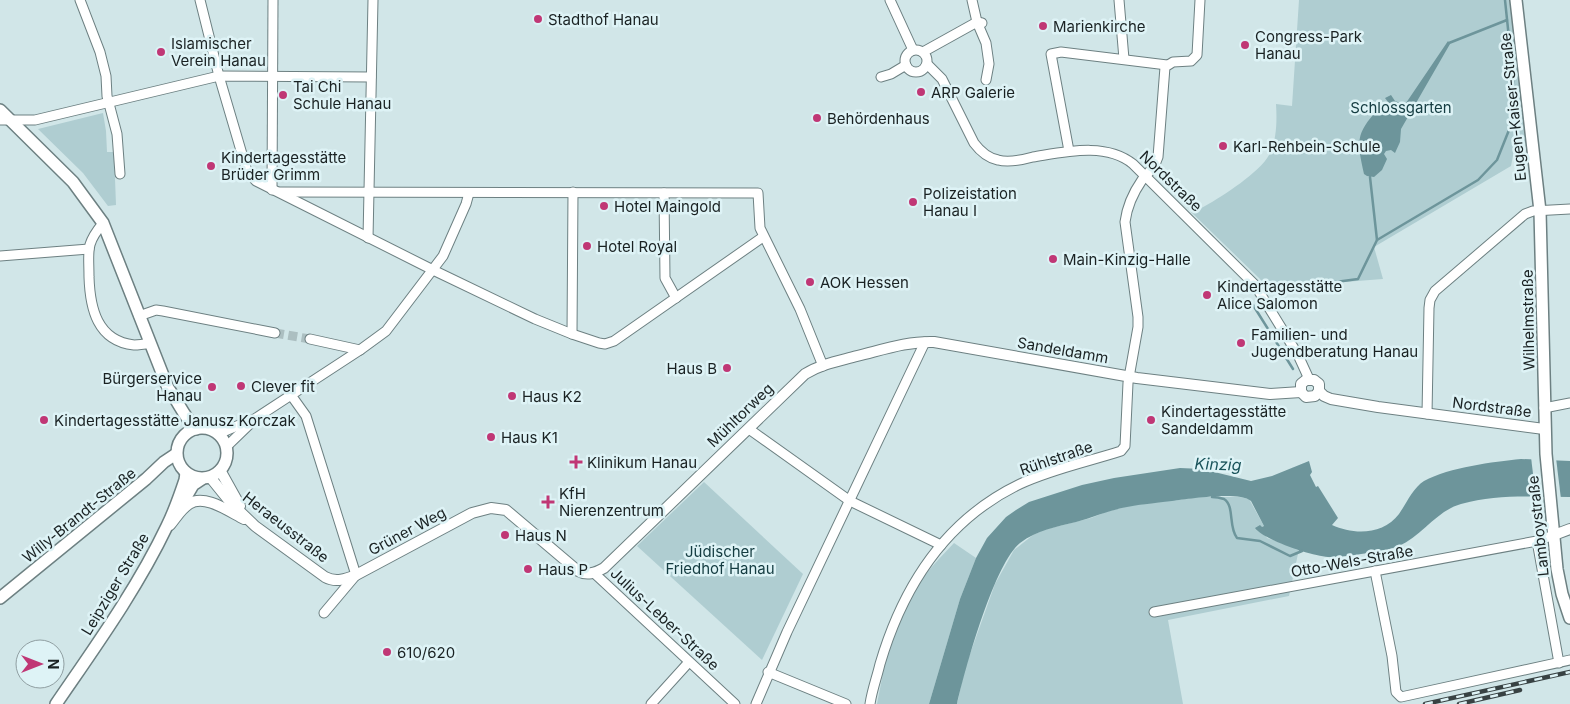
<svg xmlns="http://www.w3.org/2000/svg" width="1570" height="704" font-family="Inter,sans-serif">
<style>
.green{fill:#afcdd1}
.water{fill:#6d959b}
.pier{fill:#d1e6e8}
.lines{fill:none;stroke-linecap:round;stroke-linejoin:round}
.stream{stroke:#6d959b;stroke-width:2.5}
.minor-tunnel{stroke:#acbfc1;stroke-width:9;stroke-dasharray:9 4.5;stroke-linecap:butt}
.minor-casing{stroke:#6d8082;stroke-width:11}
.tertiary-casing{stroke:#6d8082;stroke-width:12}
.secondary-casing{stroke:#6d8082;stroke-width:14}
.minor{stroke:#fff;stroke-width:9}
.tertiary{stroke:#fff;stroke-width:10}
.secondary{stroke:#fff;stroke-width:11}
.rail-casing{stroke:#384243;stroke-width:4.5}
.rail{stroke:#def3f6;stroke-width:2.5;stroke-dasharray:8;stroke-linecap:butt}
.poi-dot{fill:#c03775;stroke:#def3f6;stroke-width:2}
.labels{text-anchor:middle;dominant-baseline:central;stroke-width:5;stroke-linejoin:round;paint-order:stroke}
.poi-label{font-size:15px;fill:#1a2223;stroke:#def3f6;text-anchor:start}
.park-label{font-size:15px;fill:#143c41;stroke:#def3f6}
.street-label{font-size:15px;fill:#1a2223;stroke:#def3f6}
.water-label{font-size:16px;font-style:italic;fill:#1a545b;stroke:#def3f6}
</style>
<rect width="100%" height="100%" fill="#d1e6e8"/>
<g class="green">
<path d="M1299 0H1511L1526 143 1515 145 1511 166 1374 247 1383 279 1266 288 1260 279 1191 212C1196 209 1201 209 1205 206 1223 196 1260 172 1269 155 1277 141 1277 119 1276 104L1292 106Z"/>
<path d="M103 113 106 131 107 152H114L116 205 108 206 83 173 38 129Z"/>
<path d="M704 482 803 574 762 660 637 546Z"/>
<path d="M1198 497H1240L1249 499 1264 526 1262 527 1267 538 1299 549 1289 596 1168 620 1183 704H957L965 668 995 584 1014 550 1033 535 1043 530 1091 518 1106 512 1128 506Z"/>
<path d="M954 543 976 558 960 599 929 704H877C885 665 892 620 916 587 927 571 941 557 954 543Z"/>
</g>
<g class="water">
<path d="M1448 41 1450 44 1401 129 1400 142 1395 153 1391 150 1386 151 1384 154 1387 159 1382 170 1374 177 1367 176 1364 174C1357 141 1355 135 1378 109L1381 110 1388 102 1385 98 1391 95 1395 101 1403 104 1406 103Z"/>
<path d="M1521 459 1570 461V497C1533 497 1497 494 1461 504 1436 511 1422 536 1399 546 1388 551 1339 558 1328 557 1312 556 1264 540 1255 528L1260 525 1262 527 1264 526 1251 501C1239 491 1188 499 1172 501 1157 503 1142 504 1127 507 1110 510 1094 517 1076 522 1056 527 1037 530 1020 543 994 564 965 669 957 704H929L960 599 976 558 987 538 1006 517 1016 510 1029 502 1082 485 1114 478 1180 468 1202 469 1251 481 1272 476 1309 461 1312 472 1310 475 1316 487 1318 486 1338 518 1332 525C1354 535 1383 535 1399 514 1406 504 1413 488 1424 481 1450 467 1493 462 1521 459Z"/>
</g>
<path class="pier" d="M1531 457 1556 458 1561 499H1536Z"/>
<g class="lines">
<g class="stream">
<path d="M1449 43 1507 20"/>
<path d="M1370 177 1377 240"/>
<path d="M1276 290 1358 279 1377 240 1478 180 1497 160 1515 115 1514 86 1505 0"/>
<path d="M1253 305 1293 369"/>
<path d="M1212 497C1215 497 1221 498 1224 499 1235 506 1228 527 1237 538L1260 541 1290 556 1302 551 1299 549"/>
</g>
<path class="minor-tunnel" d="M275 333 310 339"/>
<defs>
<g id="minor">
<path d="M80 0 100 52 106 76 107 96 117 134 120 174"/>
<path d="M200 0 219 76 247 171 256 181 433 270 535 319 572 334 599 343 605 344 614 341 763 237"/>
<path d="M890 0 913 50"/>
<path d="M972 0 977 22 986 43 989 64 986 80"/>
<path d="M1119 0 1124 59"/>
<circle cx="916" cy="61" r="11"/>
<path d="M923 52 977 22 982 23"/>
<path d="M927 64 942 79 974 143C980 151 988 158 998 160 1009 163 1022 160 1033 157 1065 152 1106 142 1133 164L1255 285 1298 355 1309 379"/>
<path d="M881 77 891 74 906 65"/>
<path d="M0 120H35L219 76 371 77"/>
<path d="M1069 151 1051 54 1061 52 1167 65"/>
<path d="M272 190 273 0"/>
<path d="M280 192 758 193 760 228 800 309 823 366"/>
<path d="M664 193 665 278 676 298"/>
<path d="M103 223C85 245 89 250 89 277 90 308 97 341 134 345 139 345 145 344 150 343"/>
<path d="M368 238 373 0"/>
<path d="M0 256 89 249"/>
<path d="M139 316 156 310 163 311 275 333"/>
<path d="M572 334 573 192"/>
<path d="M310 339 360 350"/>
<path d="M291 395 306 416 356 575 324 613"/>
<path d="M1544 408 1570 403"/>
<path d="M1427 414 1429 308 1430 300 1435 291 1525 214 1533 211 1570 209"/>
<path d="M749 429 850 501 941 545"/>
<path d="M218 434 251 420"/>
<path d="M226 447 256 418 360 350 386 331 443 256 466 204 469 193"/>
<path d="M1537 541 1559 663"/>
<path d="M1375 571 1392 656 1396 692 1401 697 1570 660"/>
<path d="M594 573 735 704"/>
<path d="M1154 612 1537 541 1554 535"/>
<path d="M768 672 846 704"/>
<path d="M651 704 689 662"/>
<path d="M756 704 787 632 925 342"/>
<path d="M870 704C872 690 877 677 880 664 903 586 945 520 1020 484 1052 469 1087 462 1121 451L1125 446 1128 383 1138 327V317L1125 222C1127 206 1133 193 1142 180 1149 172 1155 167 1158 157L1165 67 1173 62 1191 61 1197 55 1200 0"/>
</g>
<g id="tertiary">
<path d="M1319 391 1315 396 1306 397 1301 392V384L1306 380H1314L1319 384V391L1324 396 1331 399 1378 407 1544 429"/>
<path d="M220 470 240 506"/>
<path d="M210 477 231 503 255 526 325 577C336 583 346 579 356 575L472 513 491 508 506 510 578 571C587 576 595 573 604 568L805 374C821 364 839 361 857 356 882 350 907 341 934 342L1137 378 1270 394 1301 392"/>
<path d="M170 525C176 518 181 509 189 504 204 493 230 512 244 519"/>
<path d="M1554 535 1570 529"/>
</g>
<g id="secondary">
<path d="M1516 0 1540 211 1546 454 1557 569 1562 594 1570 618"/>
<path d="M0 110 73 182 103 223 168 388C178 401 184 417 196 429"/>
<circle cx="202" cy="453" r="25"/>
<path d="M182 504 193 485 202 479"/>
<path d="M0 598 146 479 164 462 176 454"/>
<path d="M56 704C95 647 137 589 167 526 174 512 180 495 185 480L186 473"/>
</g>
</defs>
<use href="#minor" class="minor-casing"/>
<use href="#tertiary" class="tertiary-casing"/>
<use href="#secondary" class="secondary-casing"/>
<use href="#minor" class="minor"/>
<use href="#tertiary" class="tertiary"/>
<use href="#secondary" class="secondary"/>
<defs>
<g id="rail">
<path d="M1425 704 1570 672"/>
<path d="M1459 704 1520 690"/>
</g>
</defs>
<use href="#rail" class="rail-casing"/>
<use href="#rail" class="rail"/>
</g>
<g class="poi-dot">
<circle cx="538" cy="19" r="5"/>
<circle cx="1043" cy="26" r="5"/>
<circle cx="1245" cy="45" r="5"/>
<circle cx="161" cy="52" r="5"/>
<circle cx="921" cy="92" r="5"/>
<circle cx="283" cy="95" r="5"/>
<circle cx="817" cy="118" r="5"/>
<circle cx="1223" cy="146" r="5"/>
<circle cx="211" cy="166" r="5"/>
<circle cx="913" cy="202" r="5"/>
<circle cx="604" cy="206" r="5"/>
<circle cx="587" cy="246" r="5"/>
<circle cx="1053" cy="259" r="5"/>
<circle cx="810" cy="282" r="5"/>
<circle cx="1207" cy="295" r="5"/>
<circle cx="1241" cy="343" r="5"/>
<circle cx="727" cy="368" r="5"/>
<circle cx="241" cy="386" r="5"/>
<circle cx="212" cy="387" r="5"/>
<circle cx="512" cy="396" r="5"/>
<circle cx="44" cy="420" r="5"/>
<circle cx="1151" cy="420" r="5"/>
<circle cx="491" cy="437" r="5"/>
<path d="M573.5 454.5h5v5h5v5h-5v5h-5v-5h-5v-5h5z"/>
<path d="M545.5 494.5h5v5h5v5h-5v5h-5v-5h-5v-5h5z"/>
<circle cx="505" cy="535" r="5"/>
<circle cx="528" cy="569" r="5"/>
<circle cx="387" cy="652" r="5"/>
</g>
<g class="labels">
<g class="poi-label">
<text x="548" y="19">Stadthof Hanau</text>
<text x="1053" y="26">Marienkirche</text>
<text x="1255" y="36">Congress-Park<tspan x="1255" dy="17">Hanau</tspan></text>
<text x="171" y="43">Islamischer<tspan x="171" dy="17">Verein Hanau</tspan></text>
<text x="293" y="86">Tai Chi<tspan x="293" dy="17">Schule Hanau</tspan></text>
<text x="931" y="92">ARP Galerie</text>
<text x="827" y="118">Behördenhaus</text>
<text x="1233" y="146">Karl-Rehbein-Schule</text>
<text x="221" y="157">Kindertagesstätte<tspan x="221" dy="17">Brüder Grimm</tspan></text>
<text x="923" y="193">Polizeistation<tspan x="923" dy="17">Hanau I</tspan></text>
<text x="614" y="206">Hotel Maingold</text>
<text x="597" y="246">Hotel Royal</text>
<text x="1063" y="259">Main-Kinzig-Halle</text>
<text x="820" y="282">AOK Hessen</text>
<text x="1217" y="286">Kindertagesstätte<tspan x="1217" dy="17">Alice Salomon</tspan></text>
<text x="1251" y="334">Familien- und<tspan x="1251" dy="17">Jugendberatung Hanau</tspan></text>
<text x="717" y="368" text-anchor="end">Haus B</text>
<text x="202" y="378" text-anchor="end">Bürgerservice<tspan x="202" dy="17">Hanau</tspan></text>
<text x="251" y="386">Clever fit</text>
<text x="522" y="396">Haus K2</text>
<text x="1161" y="411">Kindertagesstätte<tspan x="1161" dy="17">Sandeldamm</tspan></text>
<text x="54" y="420">Kindertagesstätte Janusz Korczak</text>
<text x="501" y="437">Haus K1</text>
<text x="587" y="462">Klinikum Hanau</text>
<text x="559" y="493">KfH<tspan x="559" dy="17">Nierenzentrum</tspan></text>
<text x="515" y="535">Haus N</text>
<text x="538" y="569">Haus P</text>
<text x="397" y="652">610/620</text>
</g>
<g class="park-label">
<text x="1401" y="107">Schlossgarten</text>
<text x="720" y="551">Jüdischer<tspan x="720" dy="17">Friedhof Hanau</tspan></text>
</g>
<g class="street-label">
<text transform="translate(1513 107) rotate(-96)">Eugen-Kaiser-Straße</text>
<text transform="translate(1171 181) rotate(44)">Nordstraße</text>
<text transform="translate(1528 320) rotate(-91)">Wilhelmstraße</text>
<text transform="translate(1063 350) rotate(10)">Sandeldamm</text>
<text transform="translate(1492 407) rotate(7)">Nordstraße</text>
<text transform="translate(740 415) rotate(-44)">Mühltorweg</text>
<text transform="translate(1056 458) rotate(-19)">Rühlstraße</text>
<text transform="translate(79 515) rotate(-39)">Willy-Brandt-Straße</text>
<text transform="translate(1538 526) rotate(-96)">Lamboystraße</text>
<text transform="translate(286 527) rotate(38)">Heraeusstraße</text>
<text transform="translate(407 531) rotate(-28)">Grüner Weg</text>
<text transform="translate(1352 561) rotate(-10)">Otto-Wels-Straße</text>
<text transform="translate(115 584) rotate(-59)">Leipziger Straße</text>
<text transform="translate(665 619) rotate(43)">Julius-Leber-Straße</text>
</g>
<g class="water-label">
<text transform="translate(1218 464) rotate(2)">Kinzig</text>
</g>
</g>
<g transform="translate(40 664) rotate(90)"><circle r="24" fill="#def3f6" stroke="#909fa2"/>
<path d="M0-4L9 19L0 12L-9 19Z" fill="#c03775"/>
<text y="-8" font-size="14" font-weight="bold" text-anchor="middle" fill="#1a2223">N</text>
</g>
</svg>
